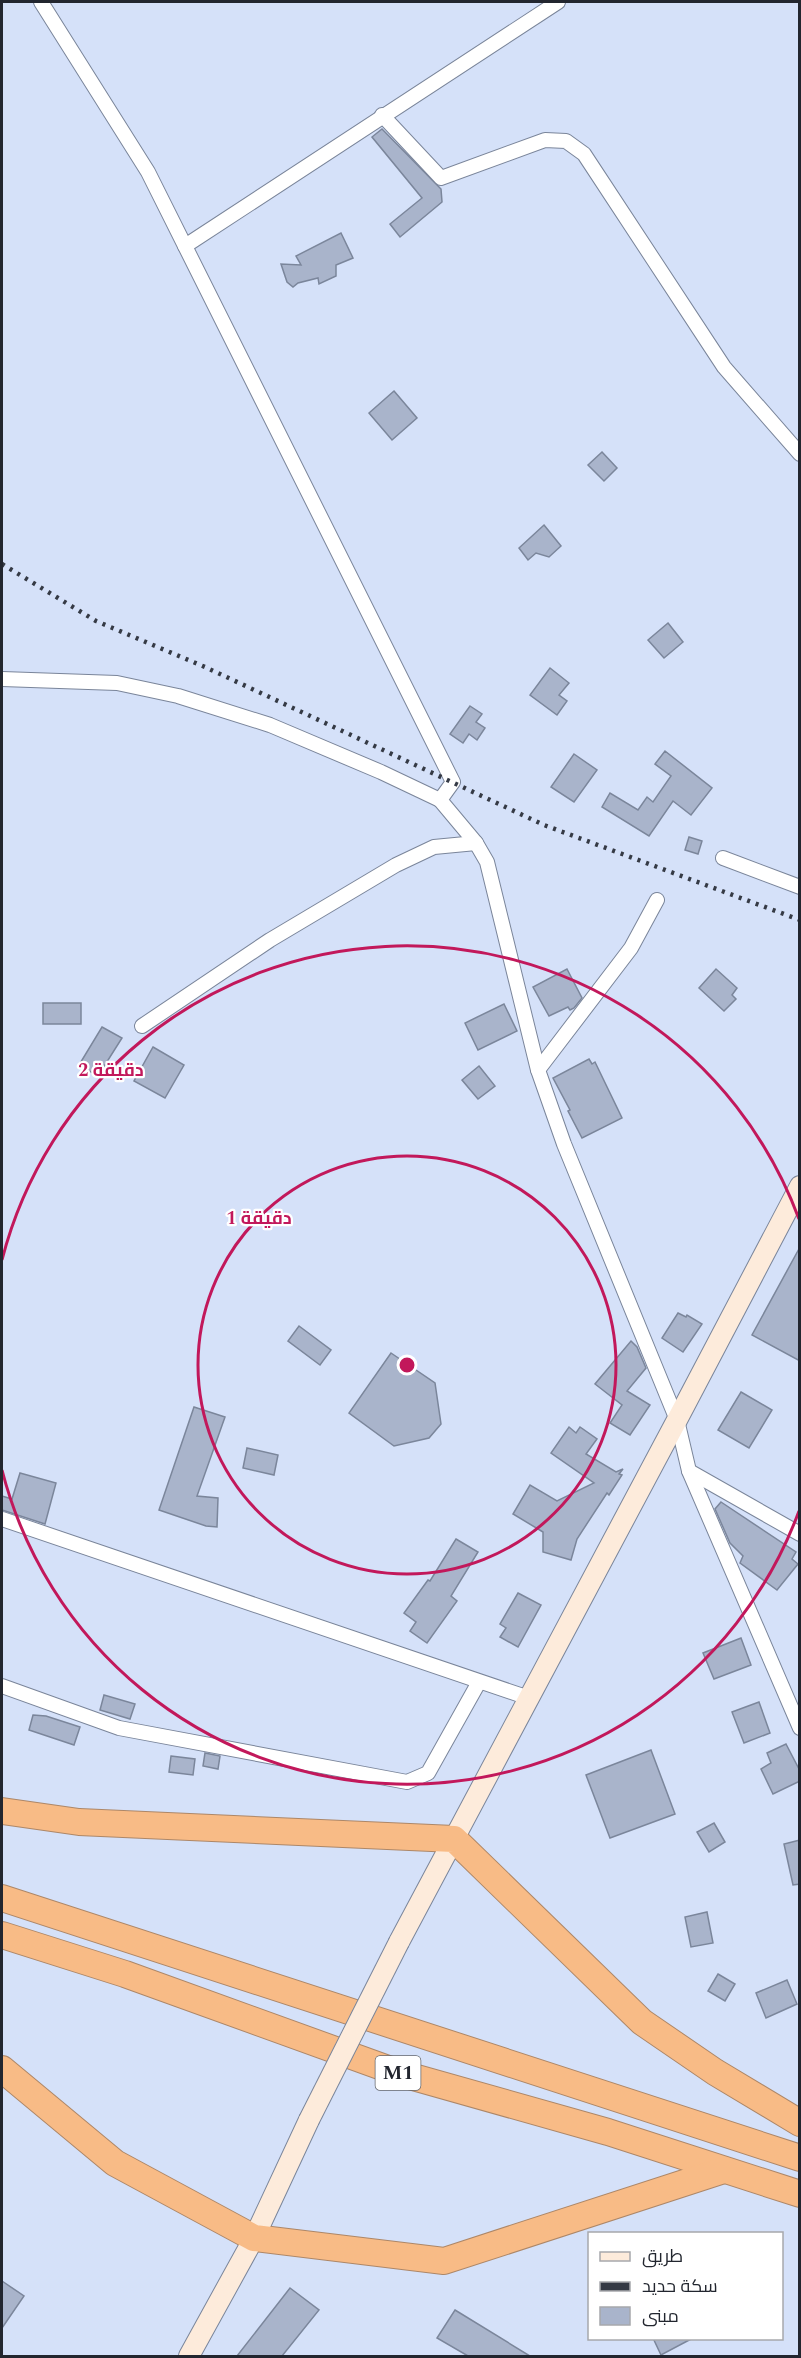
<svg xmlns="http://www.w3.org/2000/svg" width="801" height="2358" font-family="Spectral,Cairo,serif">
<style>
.building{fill:#a9b4cb;stroke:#7b869b;stroke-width:1.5}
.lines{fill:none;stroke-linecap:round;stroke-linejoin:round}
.street-casing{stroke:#7a859a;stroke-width:16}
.secondary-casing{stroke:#7a859a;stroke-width:22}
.highway-casing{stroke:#ad8768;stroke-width:28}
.street{stroke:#fff;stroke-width:14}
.secondary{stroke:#fdebdb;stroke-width:20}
.highway{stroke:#f8bb86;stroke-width:26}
.rail{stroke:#353a45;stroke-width:4.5;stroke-dasharray:3 6;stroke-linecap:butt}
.secondary-bridge-casing{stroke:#7a859a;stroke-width:22;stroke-linecap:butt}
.secondary-bridge{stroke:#fdebdb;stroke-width:20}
.ring{fill:none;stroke:#c2185b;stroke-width:3}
.labels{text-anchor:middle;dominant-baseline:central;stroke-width:4.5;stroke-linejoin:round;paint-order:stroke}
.shield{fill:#fff;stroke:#64676d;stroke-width:1.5}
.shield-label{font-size:20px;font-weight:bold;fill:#22262f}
.centre{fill:#c2185b;stroke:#fff;stroke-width:3}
.ring-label{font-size:18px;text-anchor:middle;font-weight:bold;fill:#c2185b;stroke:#fff;stroke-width:4.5;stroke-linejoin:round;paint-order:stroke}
</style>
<rect width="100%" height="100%" fill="#d5e1f9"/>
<g class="building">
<path d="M382 129 441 189 442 202 400 237 390 224 422 198 372 137Z"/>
<path d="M341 233 353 258 336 265V276L319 284 318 278 298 283 293 287 287 282 281 264 301 265 296 256Z"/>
<path d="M394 391 417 418 392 440 369 413Z"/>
<path d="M602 452 617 468 604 481 588 465Z"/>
<path d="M544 525 561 546 549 557 536 553 528 560 519 548Z"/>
<path d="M668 623 683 642 664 658 648 640Z"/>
<path d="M550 668 569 683 559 695 567 701 557 715 530 695Z"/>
<path d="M470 706 482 714 476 722 485 728 477 740 469 734 463 743 450 734Z"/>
<path d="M665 751 712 788 691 815 673 801 649 836 602 807 610 793 638 810 647 797 653 802 671 776 655 764Z"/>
<path d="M574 754 597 770 574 802 551 787Z"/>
<path d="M689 837 702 841 698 854 685 850Z"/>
<path d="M567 969 582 998 574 1008 570 1010 568 1007 549 1016 533 987Z"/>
<path d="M716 969 737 988 732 995 736 999 724 1011 699 988Z"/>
<rect x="43" y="1003" width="38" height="21"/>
<path d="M504 1004 517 1031 478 1050 465 1023Z"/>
<path d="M102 1027 122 1038 98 1076 79 1065Z"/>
<path d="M153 1047 184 1065 165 1098 134 1081Z"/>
<path d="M589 1059 592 1064 595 1062 622 1118 582 1138 568 1111 570 1110 553 1078Z"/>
<path d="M479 1066 495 1086 478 1099 462 1080Z"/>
<path d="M800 1247V1361L752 1335Z"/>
<path d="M678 1313 686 1317 687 1315 702 1324 683 1352 662 1338Z"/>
<path d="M299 1326 331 1350 320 1365 288 1341Z"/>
<path d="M631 1341 637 1347 646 1368 627 1391 650 1405 630 1435 610 1423 622 1405 595 1384Z"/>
<path d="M391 1353 435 1383 441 1424 429 1438 394 1446 349 1413Z"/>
<path d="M741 1392 772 1410 749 1448 718 1430Z"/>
<path d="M194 1407 225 1417 197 1496 218 1498 217 1527 206 1526 159 1510Z"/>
<path d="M569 1427 576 1433 580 1427 597 1439 586 1454 616 1472 623 1469 619 1474 622 1475 609 1495 607 1493 577 1539 571 1560 543 1552V1532L513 1514 530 1485 557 1501 594 1483 551 1453Z"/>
<path d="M247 1448 278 1455 274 1475 243 1468Z"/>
<path d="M20 1473 56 1483 45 1524 2 1510V1496L12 1499Z"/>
<path d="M721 1502 796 1552 792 1559 798 1564 777 1590 740 1563 743 1556 730 1543 715 1509Z"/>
<path d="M456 1539 478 1552 451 1596 457 1601 427 1643 410 1631 416 1622 404 1613 428 1580 430 1581Z"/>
<path d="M518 1593 541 1605 518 1647 500 1637 506 1628 500 1624Z"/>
<path d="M741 1638 751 1665 714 1679 703 1653Z"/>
<path d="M104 1695 135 1704 130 1719 100 1710Z"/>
<path d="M759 1702 770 1733 744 1743 732 1712Z"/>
<path d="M33 1715 46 1716 80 1727 74 1745 29 1730Z"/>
<path d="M786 1744 800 1771V1781L773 1794 761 1769 771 1763 767 1753Z"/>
<path d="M651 1750 675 1814 610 1838 586 1775Z"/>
<path d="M205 1753 220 1756 218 1769 203 1766Z"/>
<path d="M171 1756 195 1759 193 1775 169 1772Z"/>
<path d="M714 1823 725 1842 709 1852 697 1832Z"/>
<path d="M800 1840V1884L793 1885 784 1844Z"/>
<path d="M707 1912 713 1943 691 1947 685 1917Z"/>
<path d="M718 1974 735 1984 725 2001 708 1991Z"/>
<path d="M787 1980 797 2004 766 2018 756 1993Z"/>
<path d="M2 2281 24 2296 2 2328Z"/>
<path d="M290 2288 319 2310 282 2356H237Z"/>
<path d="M455 2310 530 2356H468L437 2338Z"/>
<path d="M653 2338H693L661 2355Z"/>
</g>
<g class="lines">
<defs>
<g id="street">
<path d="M41 2 148 172 453 782 440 800 476 843 487 862 538 1070 564 1144 677 1420 689 1471 800 1728"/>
<path d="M382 115 441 178 545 140 566 141 584 154 724 367 800 454"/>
<path d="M185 246 558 2"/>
<path d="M2 679 117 683 178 696 270 725 381 772 440 800"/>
<path d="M723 858 800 887"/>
<path d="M142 1026 270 940 396 865 434 847 476 843"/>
<path d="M538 1070 631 948 657 900"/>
<path d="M689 1471 800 1534"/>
<path d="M2 1519 529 1698"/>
<path d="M2 1686 119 1728 407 1782 428 1773 479 1682"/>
</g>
<g id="secondary">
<path d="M399 1942 677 1420 800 1186"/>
<path d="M189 2356 254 2238 309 2120"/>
</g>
<g id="highway">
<path d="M2 1811 79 1822 454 1839 642 2022 715 2072 800 2123"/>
<path d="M2 1898 800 2158"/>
<path d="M2 1935 125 1974 399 2073 608 2132 800 2194"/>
<path d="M2 2069 115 2163 254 2238 444 2261 724 2170"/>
</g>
</defs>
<use href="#street" class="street-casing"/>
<use href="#secondary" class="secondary-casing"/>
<use href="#highway" class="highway-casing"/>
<use href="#street" class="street"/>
<use href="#secondary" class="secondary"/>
<use href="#highway" class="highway"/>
<path class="rail" d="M2 564 96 621 205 667 544 825 800 920"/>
<defs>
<path id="secondary-bridge" d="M309 2120 399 1942"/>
</defs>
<use href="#secondary-bridge" class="secondary-bridge-casing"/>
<use href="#secondary-bridge" class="secondary-bridge"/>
</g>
<g class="ring">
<circle cx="407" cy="1365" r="209"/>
<path d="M799 1511A418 418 0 0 1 2 1470M2 1260A418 418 0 0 1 799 1219"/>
</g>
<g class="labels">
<rect class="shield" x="375.5" y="2056" width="45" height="34" rx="4.5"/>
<g class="shield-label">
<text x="398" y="2073">M1</text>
</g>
</g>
<circle cx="407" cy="1365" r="9" class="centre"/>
<g class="ring-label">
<text x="111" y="1076">2 دقيقة</text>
<text x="259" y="1224">1 دقيقة</text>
</g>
<rect width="801" height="2358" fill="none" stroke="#22262f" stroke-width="6"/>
<rect x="588" y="2232" width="195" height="108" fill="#ffffff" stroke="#a7a8ac" stroke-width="1.5"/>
<rect x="600" y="2252" width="30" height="9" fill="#fdebdb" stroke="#a7a8ac" stroke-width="1.5"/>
<text x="642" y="2262" font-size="18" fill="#22262f">طريق</text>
<rect x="600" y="2282" width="30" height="9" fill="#353a45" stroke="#a7a8ac" stroke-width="1.5"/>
<text x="642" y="2292" font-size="18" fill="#22262f">سكة حديد</text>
<rect x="600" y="2307" width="30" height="18" fill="#a9b4cb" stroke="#a7a8ac" stroke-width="1.5"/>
<text x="642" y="2322" font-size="18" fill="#22262f">مبنى</text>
</svg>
